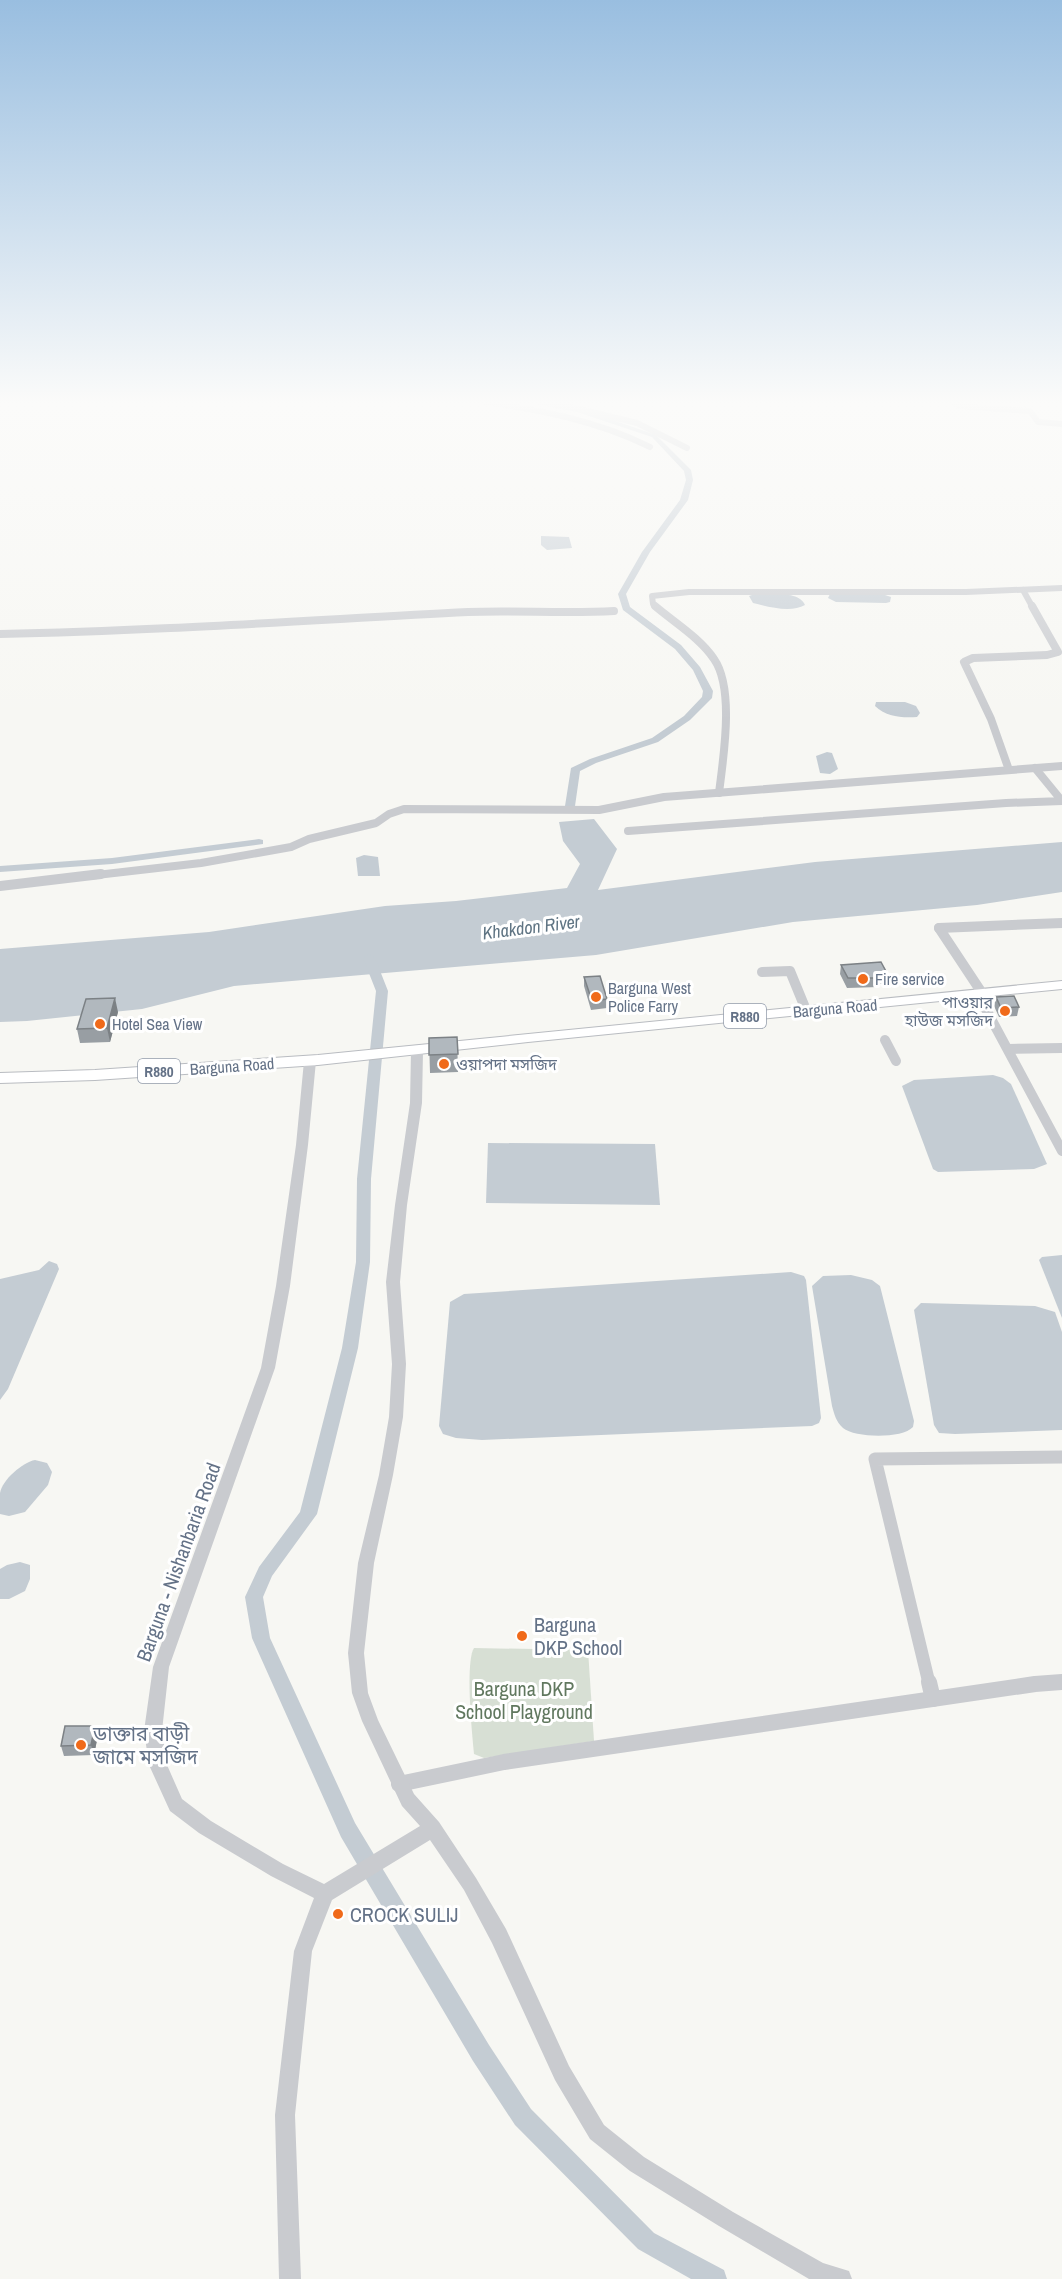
<svg xmlns="http://www.w3.org/2000/svg" width="1062" height="2279" font-family="'Archivo Narrow','Noto Sans Bengali',sans-serif">
<style>
.green{fill:#d7dfd4}
.water{fill:#c4ccd3}
.lines{fill:none;stroke-linecap:round;stroke-linejoin:round}
.canal{fill:#c4ccd3;fill-rule:evenodd}
.primary-casing{stroke:#b9bcc1;stroke-width:2}
.minor-far4{stroke:#c9cbcf;stroke-width:6}
.minor-far3{stroke:#c9cbcf;stroke-width:8}
.minor-far2{stroke:#c9cbcf;stroke-width:10}
.minor-far1{stroke:#c9cbcf;stroke-width:13}
.minor{stroke:#c9cbcf;stroke-width:16}
.tertiary{fill:#c9cbcf;fill-rule:evenodd}
.primary{fill:#fff;fill-rule:evenodd}
.wall{fill:#989ea3}
.shaded-wall{fill:#7c8185}
.building{fill:#b1b8be;stroke:#7c8185;stroke-width:1.5}
.poi-dot{fill:#f06a1a;stroke:#fff;stroke-width:2}
.labels{text-anchor:middle;dominant-baseline:central;stroke-width:6;stroke-linejoin:round;paint-order:stroke}
.shield{fill:#fff;stroke:#929cab;stroke-width:1.5}
.shield-label{font-size:15px;font-weight:bold;fill:#647287}
.poi-label{font-size:16px;fill:#647287;stroke:#fff;text-anchor:start}
.street-label{font-size:16px;fill:#647287;stroke:#fff}
.water-label{font-size:18px;font-style:italic;fill:#5f7483;stroke:#fff}
.near-street-label{font-size:20px;fill:#647287;stroke:#fff}
.near-poi-label{font-size:20px;fill:#647287;stroke:#fff;text-anchor:start}
.near-park-label{font-size:20px;fill:#61785f;stroke:#fff}
</style>
<rect width="100%" height="100%" fill="#f7f7f3"/>
<path class="green" d="M474 1648 588 1650 594 1741 484 1758 474 1754C472 1734 465 1662 474 1648Z"/>
<g class="water">
<path d="M541 536 569 537 572 548 547 550 541 545Z"/>
<path d="M755 594C770 595 799 590 805 605 791 613 769 607 753 603L749 596Z"/>
<path d="M830 594 885 595 891 597 890 602 886 603 836 602 828 598Z"/>
<path d="M876 702H905L916 706 920 713 917 717C902 718 886 717 875 706Z"/>
<path d="M827 752 832 753 838 769 830 774 820 773 816 756Z"/>
<path d="M594 819 617 849 598 890 815 862 1062 842V892L977 905 793 922 596 955 234 986 142 1009 27 1021 0 1022V949L209 932 385 906 456 901 567 888 580 864 563 841 559 822Z"/>
<path d="M364 855 378 857 380 876H358L356 858Z"/>
<path d="M993 1075 1003 1078 1011 1084 1047 1164 1034 1169 938 1172 933 1169 902 1086 914 1080Z"/>
<path d="M488 1143 655 1144 660 1205 486 1203Z"/>
<path d="M1062 1255V1318L1039 1260 1042 1257Z"/>
<path d="M49 1261 57 1264 59 1269 8 1389 0 1400V1279L39 1270Z"/>
<path d="M791 1272 804 1276 806 1280 821 1418 819 1423 812 1426 482 1440 456 1438 443 1434 439 1426 450 1302 464 1294Z"/>
<path d="M851 1275 872 1280 880 1286 914 1421 913 1427C902 1439 855 1438 843 1428 836 1422 834 1413 832 1406L812 1286 823 1276Z"/>
<path d="M921 1303 1035 1306 1055 1312 1062 1332V1430L955 1434 939 1433 934 1425 914 1310Z"/>
<path d="M35 1460 47 1463 52 1472 48 1485 25 1512 9 1516 0 1514C0 1507 0 1500 0 1493 2 1480 23 1462 35 1460Z"/>
<path d="M20 1562 30 1565V1579L25 1591 9 1599H0V1569L7 1565Z"/>
</g>
<g class="lines">
<g class="canal">
<path d="M519 401H535L578 408 656 435 691 470 693 480 688 500 650 552 626 594 630 607 681 645 700 667 713 691 712 698 690 720 658 742 596 763 580 771 575 806 570 809 565 806 571 768 590 759 652 738 684 716 702 697 703 691 693 670 675 649 623 610 618 594 642 552 680 500 686 480 684 471 652 437 577 412Z"/>
<path d="M259 839 263 840V844L112 864 0 872V866L112 858Z"/>
<path d="M369 954 375 958 388 991 371 1179 370 1262 358 1348 317 1514 272 1576 263 1597 270 1638 355 1823 489 2045 531 2109 654 2233 724 2270 727 2279H691L638 2249 515 2125 473 2061 341 1837 252 1638 245 1597 259 1567 300 1512 342 1348 356 1262 357 1179 376 991 363 958Z"/>
</g>
<defs>
<path id="primary" d="M1062 981V989L528 1042 318 1065 95 1080 0 1083V1073L95 1070 318 1055Z"/>
</defs>
<use href="#primary" class="primary-casing"/>
<g class="minor-far4">
<path d="M480 401C539 410 596 420 650 447"/>
<path d="M547 401 637 423 687 448"/>
<path d="M951 401 959 406 1030 411 1038 422 1062 424"/>
<path d="M1023 590 1033 608"/>
<path d="M657 608 653 604 652 596 689 592H966L1062 588"/>
</g>
<g class="minor-far3">
<path d="M655 606C675 623 700 638 714 659 735 689 723 759 719 793"/>
<path d="M0 634C156 631 312 620 468 612 517 610 565 614 614 611"/>
<path d="M1009 770 991 719 964 662 973 658 1047 655 1058 652 1032 606"/>
<path d="M628 831 1006 803 1062 801 1035 768"/>
<path d="M88 876 201 863 291 847 309 839 376 823 389 814 404 809 599 810 664 797 1062 766"/>
</g>
<g class="minor-far2">
<path d="M0 886 101 874"/>
<path d="M939 928 1062 923"/>
<path d="M939 928 982 993"/>
<path d="M762 972 790 971 806 1010"/>
<path d="M981 1000 1062 1151"/>
<path d="M885 1040 896 1061"/>
<path d="M1009 1049 1062 1048"/>
</g>
<g class="minor-far1">
<path d="M929 1683 875 1459 1062 1457"/>
<path d="M1044 1683 1062 1682"/>
</g>
<g class="minor">
<path d="M929 1682 933 1699"/>
<path d="M399 1784 504 1762 1035 1684 1062 1682"/>
</g>
<path class="tertiary" d="M417 1048 423 1051 422 1103 407 1205 400 1282 406 1364 403 1417 393 1475 374 1563 364 1653 368 1693 378 1720 414 1794 439 1822 476 1878 506 1929 569 2066 604 2125 644 2157 733 2212 823 2263 849 2271 852 2279H809L719 2226 630 2171 590 2139 555 2080 492 1943 464 1890 430 1840 332 1900 312 1951 295 2115 301 2279H279L275 2115 294 1951 314 1898 271 1876 199 1833 170 1811 149 1765 144 1731 153 1667 261 1368 276 1286 296 1145 304 1061 310 1058 316 1061 308 1145 290 1286 275 1368 169 1667 162 1731 167 1765 182 1799 211 1821 283 1864 324 1884 420 1826 402 1806 362 1721 352 1693 348 1653 358 1563 379 1475 389 1417 392 1364 386 1282 395 1205 410 1103 411 1051Z"/>
<use href="#primary" class="primary"/>
</g>
<g class="wall">
<path d="M841 965 888 975 886 984H879V987L847 988 840 974Z"/>
<path d="M584 977 607 999V1008L591 1010 584 986Z"/>
<path d="M996 997 1019 1007 1017 1016 999 1017 994 1006Z"/>
<path d="M118 1012 110 1042 80 1043 77 1029Z"/>
<path d="M457 1037 458 1072 430 1073 429 1038Z"/>
<path d="M95 1726 98 1735 94 1755 64 1756 61 1746Z"/>
</g>
<g class="shaded-wall">
<path d="M115 998 118 1012 110 1042 107 1028Z"/>
<path d="M95 1726 98 1735 94 1755 91 1745Z"/>
</g>
<g class="building">
<path d="M881 962 888 975H879L880 978H848L841 965Z"/>
<path d="M600 976 607 999 592 1001 584 977Z"/>
<path d="M1014 996 1019 1007 1001 1008 996 997Z"/>
<path d="M115 998 107 1028 77 1029 86 999Z"/>
<path d="M457 1037 458 1054 429 1055V1038Z"/>
<path d="M65 1726H95L91 1745 61 1746Z"/>
</g>
<linearGradient id="sky" x2="0" y2="1"><stop stop-color="#99bee0"/><stop offset="0.56" stop-color="#fbfbfa"/><stop offset="1" stop-color="#fbfbfa" stop-opacity="0"/></linearGradient>
<rect width="1062" height="720" fill="url(#sky)"/>
<g class="poi-dot">
<circle cx="863" cy="979" r="6"/>
<circle cx="596" cy="997" r="6"/>
<circle cx="1005" cy="1011" r="6"/>
<circle cx="100" cy="1024" r="6"/>
<circle cx="444" cy="1064" r="6"/>
<circle cx="522" cy="1636" r="6"/>
<circle cx="81" cy="1745" r="6"/>
<circle cx="338" cy="1914" r="6"/>
</g>
<g class="labels">
<g class="shield">
<rect x="724" y="1004" width="42" height="24" rx="4.5"/>
<rect x="138" y="1059" width="42" height="24" rx="4.5"/>
</g>
<g class="shield-label">
<text x="745" y="1016">R880</text>
<text x="159" y="1071">R880</text>
</g>
<g class="poi-label">
<text x="875" y="979">Fire service</text>
<text x="608" y="988">Barguna West<tspan x="608" dy="18">Police Farry</tspan></text>
<text x="993" y="1002" text-anchor="end">পাওয়ার<tspan x="993" dy="18">হাউজ মসজিদ</tspan></text>
<text x="112" y="1024">Hotel Sea View</text>
<text x="456" y="1064">ওয়াপদা মসজিদ</text>
</g>
<g class="street-label">
<text transform="translate(835 1008) rotate(-5)">Barguna Road</text>
<text transform="translate(232 1066) rotate(-4)">Barguna Road</text>
</g>
<g class="water-label">
<text transform="translate(531 927) rotate(-7)">Khakdon River</text>
</g>
<g class="near-street-label">
<text transform="translate(178 1562) rotate(-70)">Barguna - Nishanbaria Road</text>
</g>
<g class="near-poi-label">
<text x="534" y="1624">Barguna<tspan x="534" dy="23">DKP School</tspan></text>
<text x="93" y="1733">ডাক্তার বাড়ী<tspan x="93" dy="23">জামে মসজিদ</tspan></text>
<text x="350" y="1914">CROCK SULIJ</text>
</g>
<g class="near-park-label">
<text x="524" y="1688">Barguna DKP<tspan x="524" dy="23">School Playground</tspan></text>
</g>
</g>
</svg>
